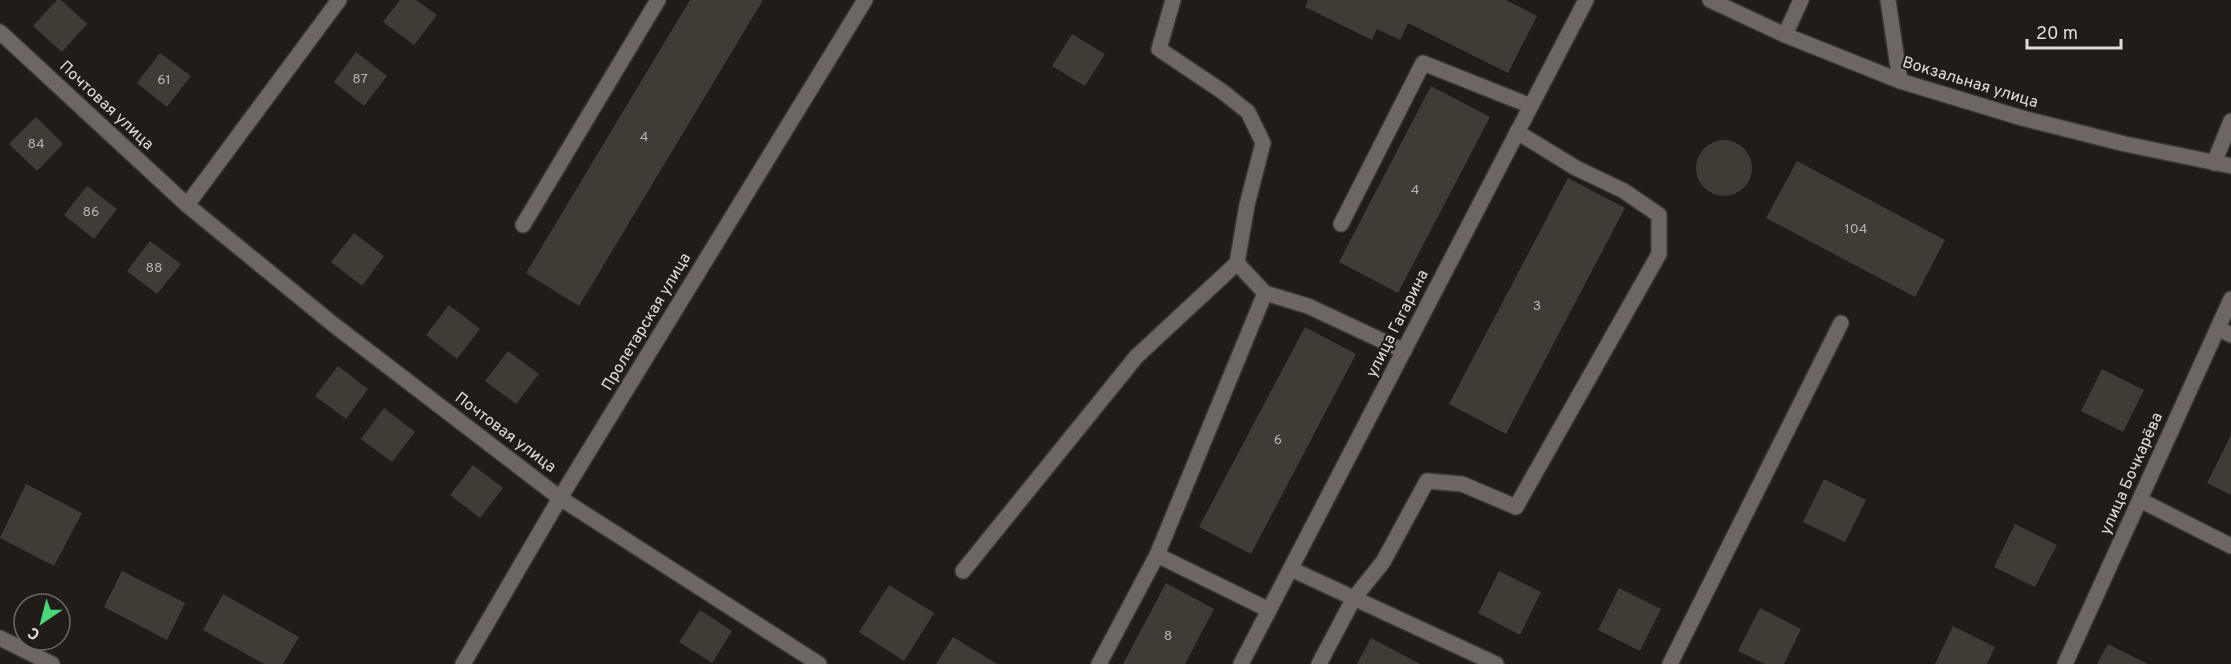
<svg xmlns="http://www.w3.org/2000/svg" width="2231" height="664" font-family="Overpass,sans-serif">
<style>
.building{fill:#413b36}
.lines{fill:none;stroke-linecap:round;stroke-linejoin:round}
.service-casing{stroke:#3b3634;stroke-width:18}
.minor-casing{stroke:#3b3634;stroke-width:18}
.tertiary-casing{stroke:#3b3634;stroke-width:18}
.secondary-casing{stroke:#3b3634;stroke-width:18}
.service{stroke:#6d6662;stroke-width:15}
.minor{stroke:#6d6662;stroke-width:15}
.tertiary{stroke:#6d6662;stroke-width:15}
.secondary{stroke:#6d6662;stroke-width:15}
.labels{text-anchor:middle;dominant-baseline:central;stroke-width:4.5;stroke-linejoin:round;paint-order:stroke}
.number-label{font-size:14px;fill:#b9b4b1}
.street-label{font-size:16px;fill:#e1dcda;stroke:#221c19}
</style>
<rect width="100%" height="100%" fill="#221c19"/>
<g class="building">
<path d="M57 0H61L87 24 62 52 33 26Z"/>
<path d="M400 0H416L437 15 414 45 383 22Z"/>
<path d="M690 0H763L579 306 526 273Z"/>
<path d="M1308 0H1506L1537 16 1508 73 1408 23 1400 40 1377 29 1372 40 1305 7Z"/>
<path d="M1072 34 1105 54 1085 86 1052 66Z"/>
<path d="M356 52 387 76 364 106 334 82Z"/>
<path d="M160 53 191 76 167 107 137 83Z"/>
<path d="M1431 86 1490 117 1398 293 1339 262Z"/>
<path d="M36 117 63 144 37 171 9 144Z"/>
<circle cx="1724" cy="168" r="28"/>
<path d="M1797 161 1945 240 1915 297 1766 218Z"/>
<path d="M1568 178 1625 208 1506 434 1449 404Z"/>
<path d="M87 186 117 209 94 239 64 215Z"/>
<path d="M354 233 384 256 362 286 331 262Z"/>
<path d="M150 241 181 264 157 294 127 271Z"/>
<path d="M449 305 480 329 457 359 426 335Z"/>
<path d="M1305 327 1356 354 1251 554 1199 527Z"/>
<path d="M508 351 539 374 516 404 485 381Z"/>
<path d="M338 366 368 389 346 419 315 396Z"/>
<path d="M2102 369 2144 390 2123 432 2081 411Z"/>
<path d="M384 408 415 432 392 462 361 439Z"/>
<path d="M2231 435V495L2207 483Z"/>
<path d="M473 465 503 488 480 518 450 495Z"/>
<path d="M1824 479 1866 500 1845 542 1803 522Z"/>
<path d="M26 484 82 513 54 566 0 538Z"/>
<path d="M2015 524 2057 545 2035 587 1994 567Z"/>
<path d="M122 571 185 603 167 640 104 607Z"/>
<path d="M1499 571 1541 592 1520 635 1478 613Z"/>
<path d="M1166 583 1214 609 1185 664H1123Z"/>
<path d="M889 585 934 613 904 661 859 632Z"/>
<path d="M1619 588 1661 609 1640 651 1598 630Z"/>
<path d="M223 594 299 637 283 664H264L203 630Z"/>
<path d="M1760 608 1801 629 1784 664H1765L1738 651Z"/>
<path d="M700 610 732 631 712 663 679 642Z"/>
<path d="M1953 626 1995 647 1987 664H1935Z"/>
<path d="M953 637 997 664H936Z"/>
<path d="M1371 638 1420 664H1357Z"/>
<path d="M2108 644 2148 664H2097Z"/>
</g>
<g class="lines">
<defs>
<g id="service">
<path d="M1173 0 1159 49 1223 92 1248 112 1263 143 1247 205 1237 263 1265 293 1308 306 1404 351"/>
<path d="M1888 0 1900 81"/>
<path d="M1785 35 1801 0"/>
<path d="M2214 163 2231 121"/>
<path d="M187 205 339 0"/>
<path d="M1341 224 1423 63 1531 106"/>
<path d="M523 225 658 0"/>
<path d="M2218 328 2231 335"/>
<path d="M2140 500 2231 546"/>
<path d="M1157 555 1265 293"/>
<path d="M1291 569 1496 664"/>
<path d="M963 571 1136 357 1237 263"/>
<path d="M1099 664 1157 555 1269 610"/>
<path d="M1319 664 1354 598 1383 562 1427 481 1462 484 1516 507 1659 254V215L1624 191 1576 168 1517 132"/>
<path d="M1670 664 1841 323"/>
</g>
<g id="minor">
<path d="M0 32 187 205 334 325 560 498 819 664"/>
<path d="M463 664 560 498 865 0"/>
<path d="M1241 664 1586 0"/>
<path d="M2065 664 2231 299"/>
</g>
<path id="tertiary" d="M0 638 52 664"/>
<path id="secondary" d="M1710 0 1785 35 1900 81 2022 118 2125 144 2231 166"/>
</defs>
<use href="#service" class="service-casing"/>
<use href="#minor" class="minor-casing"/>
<use href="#tertiary" class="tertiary-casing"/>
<use href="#secondary" class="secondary-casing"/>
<use href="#service" class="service"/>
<use href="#minor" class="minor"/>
<use href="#tertiary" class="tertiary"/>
<use href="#secondary" class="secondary"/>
</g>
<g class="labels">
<g class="number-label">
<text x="360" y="79">87</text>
<text x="164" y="80">61</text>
<text x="644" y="137">4</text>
<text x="36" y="144">84</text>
<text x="1415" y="190">4</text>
<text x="91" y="212">86</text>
<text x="1856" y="229">104</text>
<text x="154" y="268">88</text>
<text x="1537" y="306">3</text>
<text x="1278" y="440">6</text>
<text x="1168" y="636">8</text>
</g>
<g class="street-label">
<text transform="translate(1970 83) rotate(17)">Вокзальная улица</text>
<text transform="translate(106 106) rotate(43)">Почтовая улица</text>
<text transform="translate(647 322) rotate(-59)">Пролетарская улица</text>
<text transform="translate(1398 324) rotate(-63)">улица Гагарина</text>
<text transform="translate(505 433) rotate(37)">Почтовая улица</text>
<text transform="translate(2132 474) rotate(-66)">улица Бочкарёва</text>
</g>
</g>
<g transform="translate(42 622) rotate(215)"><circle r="28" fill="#221c19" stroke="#6e6966" stroke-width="1.5"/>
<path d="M0-4.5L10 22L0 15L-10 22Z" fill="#48d778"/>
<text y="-9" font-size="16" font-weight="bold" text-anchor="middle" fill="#e1dcda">С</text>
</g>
<path d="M2027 39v9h94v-9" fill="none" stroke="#e1dcda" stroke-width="3"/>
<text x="2036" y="39" font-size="18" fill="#e1dcda" stroke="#221c19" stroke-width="4.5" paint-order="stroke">20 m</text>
</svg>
